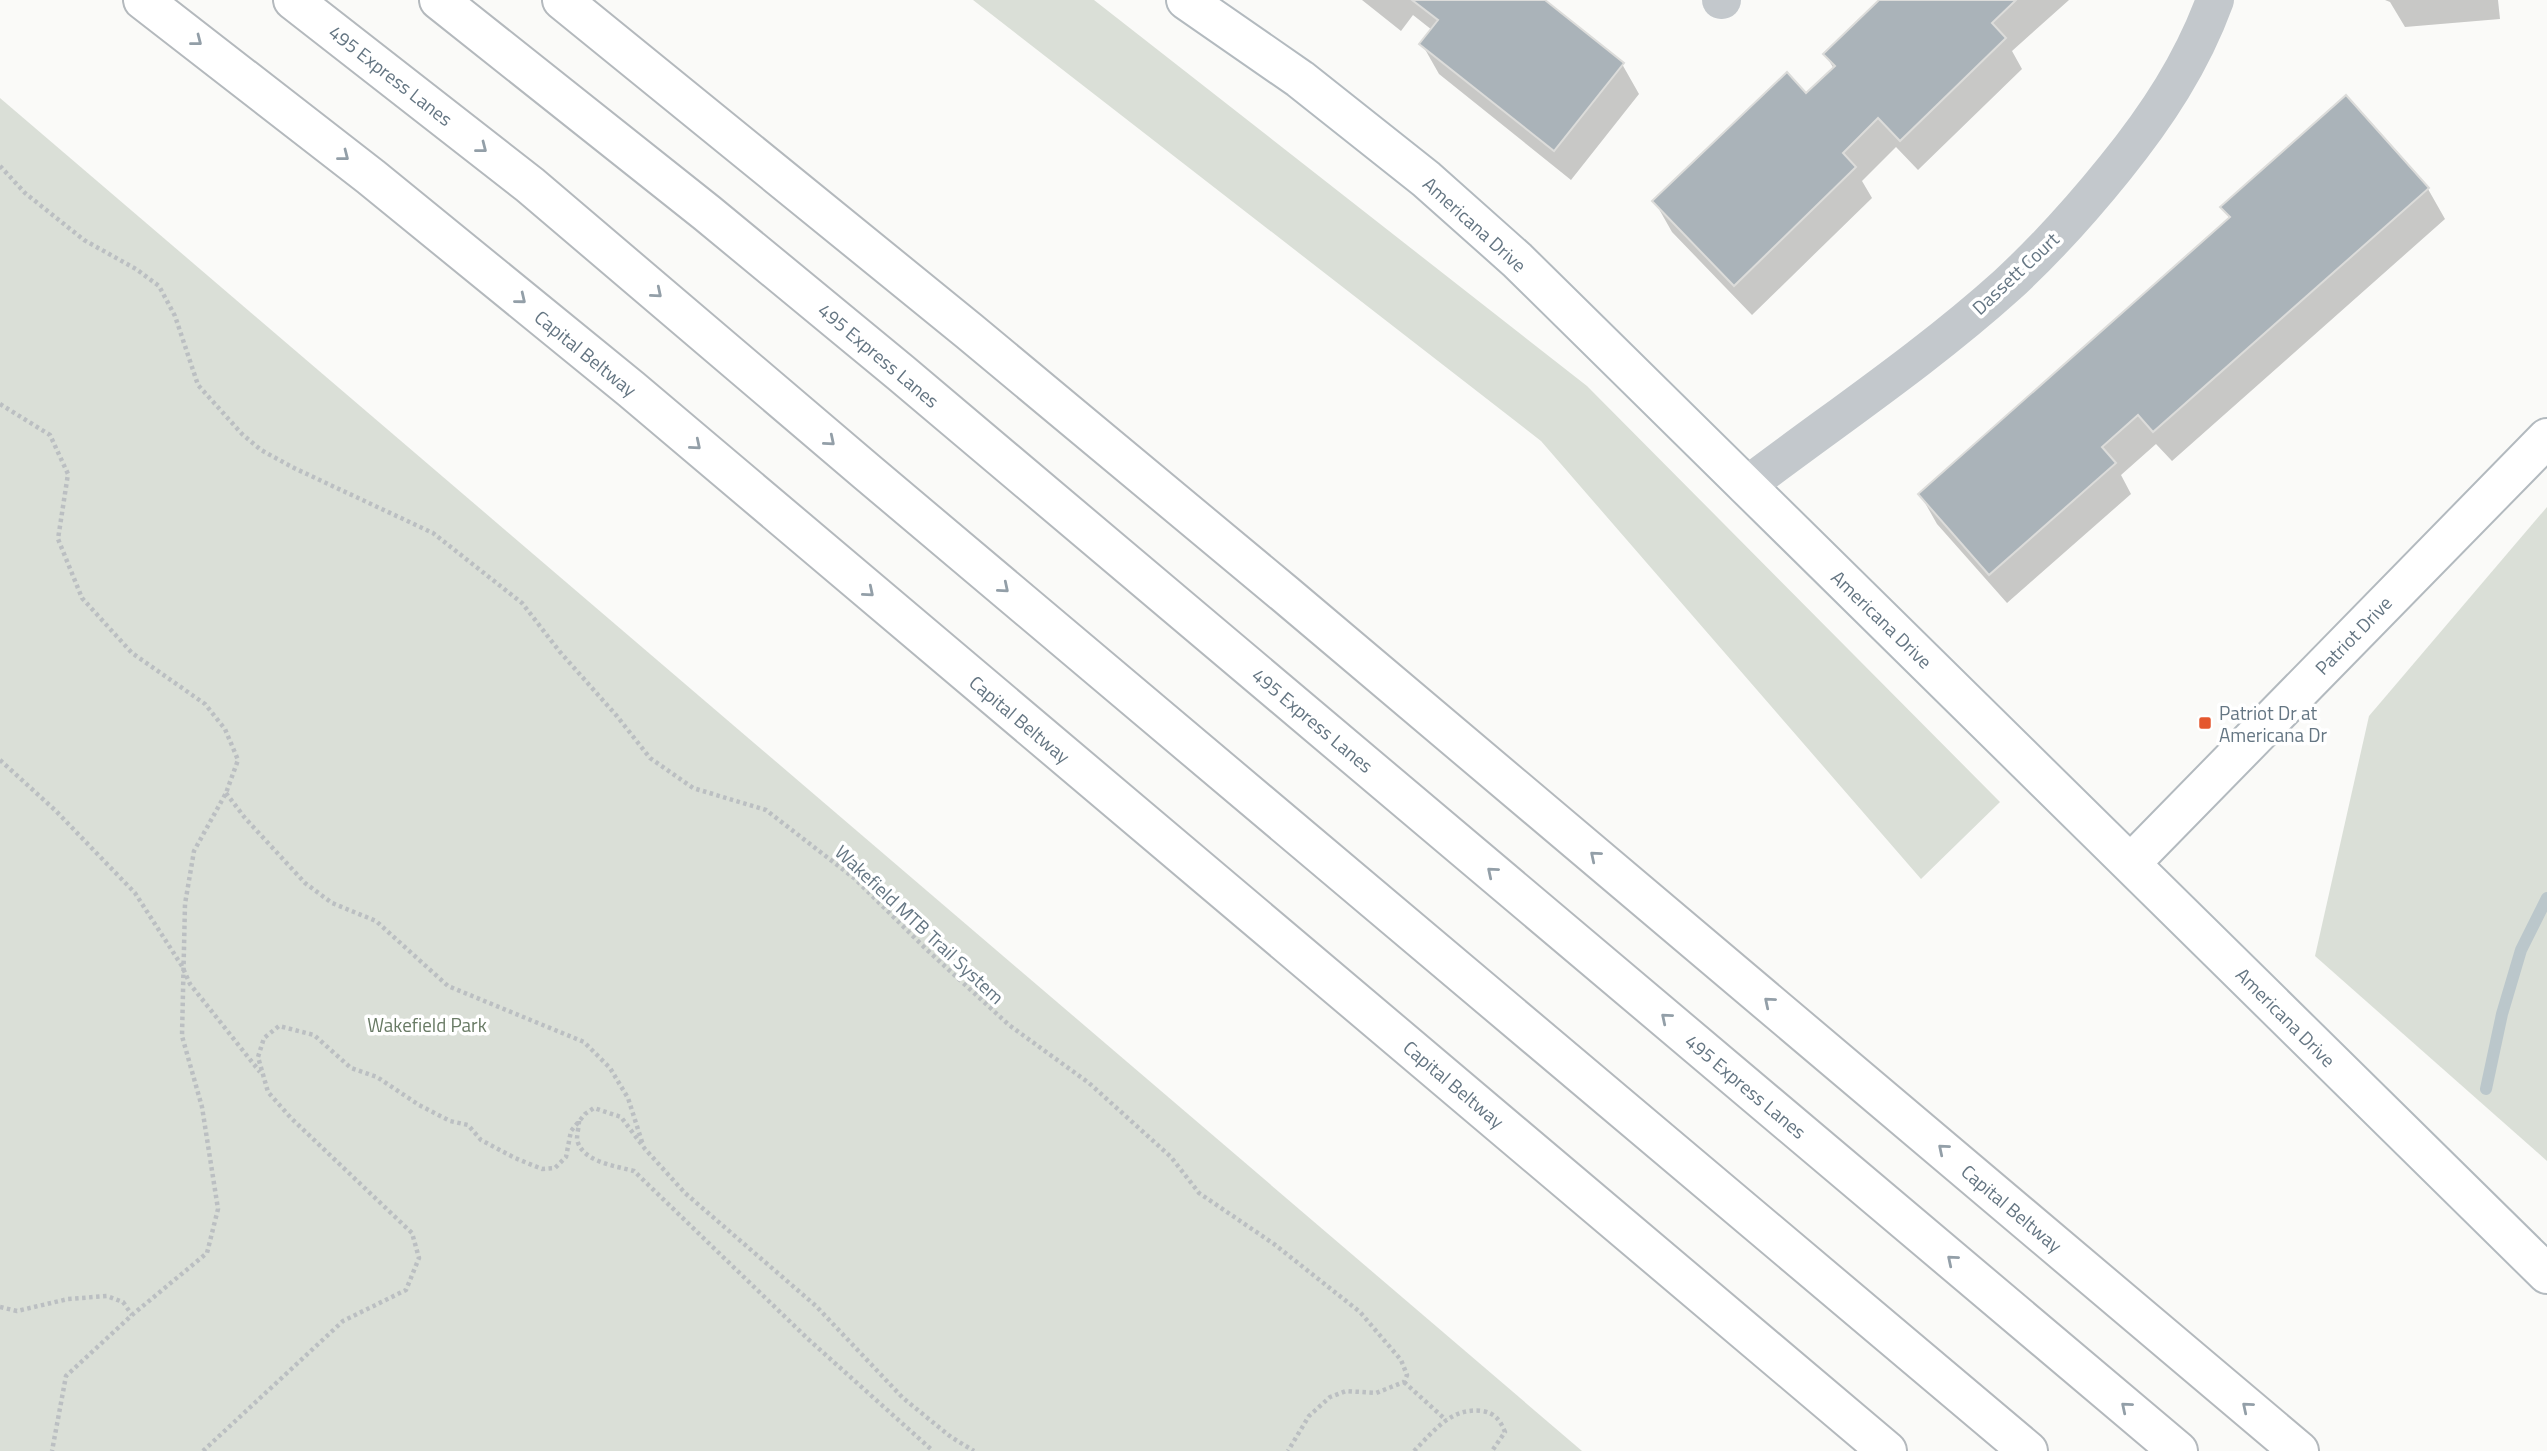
<svg xmlns="http://www.w3.org/2000/svg" width="2547" height="1451" font-family="'Titillium Web',sans-serif">
<style>
.green{fill:#dadfd7}
.shadow{fill:#0003}
.lines{fill:none;stroke-linecap:round;stroke-linejoin:round}
.stream{stroke:#bbc7cb;stroke-width:12}
.building{fill:#aab3b9;stroke:#dcdcda;stroke-width:2}
.secondary-casing{stroke:#b3babf;stroke-width:42}
.highway-casing{stroke:#b4b9bd;stroke-width:42}
.path{stroke:#bbbfc2;stroke-width:4.5;stroke-dasharray:3.5 3.5;stroke-linecap:butt}
.street{stroke:#c3c8cc;stroke-width:38}
.secondary{stroke:#fff;stroke-width:38}
.highway{stroke:#fff;stroke-width:38}
.oneway{stroke:#939fa8}
.poi-dot{fill:#e4572e;stroke:#fff;stroke-width:2.5}
.labels{text-anchor:middle;dominant-baseline:central;stroke-width:7;stroke-linejoin:round;paint-order:stroke}
.street-label{font-size:19px;fill:#657683;stroke:#fff}
.poi-label{font-size:19px;fill:#657683;stroke:#fff;text-anchor:start}
.park-label{font-size:19px;fill:#687a64;stroke:#fff}
</style>
<rect width="100%" height="100%" fill="#fafaf8"/>
<g class="green">
<path d="M973 0H1094L1587 386 2000 802 1921 879 1541 441Z"/>
<path d="M0 98 1582 1451H0Z"/>
<path d="M2547 507V1161L2315 956 2369 716Z"/>
</g>
<g class="shadow">
<path d="M1362 0H1542L1622 64 1639 94 1571 180 1439 74 1422 44 1432 30 1413 15 1401 31Z"/>
<path d="M1881 0H2069L2012 51 2022 69 1918 170 1896 147 1862 181 1872 198 1752 315 1672 232 1655 202 1806 95 1834 69 1825 54Z"/>
<path d="M2385 0H2498L2500 19 2405 27 2390 2Z"/>
<path d="M2346 97 2428 189 2445 219 2172 461 2156 444 2121 475 2131 494 2007 603 1937 524 1920 494 2230 219 2223 207Z"/>
</g>
<g class="lines">
<path class="stream" d="M2486 1089 2502 1014 2521 950 2547 898"/>
</g>
<g class="building">
<path d="M1412 0H1545L1624 63 1554 151 1419 44 1438 20Z"/>
<path d="M1879 0H2016L1992 23 2006 38 1900 141 1878 118 1843 153 1856 167 1734 286 1652 201 1787 72 1806 93 1835 66 1823 54Z"/>
<path d="M2346 95 2429 188 2153 432 2138 415 2102 447 2116 463 1989 575 1918 494 2230 217 2220 207Z"/>
</g>
<g class="lines">
<defs>
<g id="secondary">
<path d="M1186 0 1300 79 1426 179 1517 260 2547 1274"/>
<path d="M2131 863 2547 438"/>
</g>
<g id="highway">
<path d="M143 0 371 177 631 389 1887 1451"/>
<path d="M293 0 530 185 867 472 2028 1451"/>
<path d="M439 0 707 213 901 373 2178 1451"/>
<path d="M562 0 969 331 1285 594 2299 1451"/>
</g>
</defs>
<use href="#secondary" class="secondary-casing"/>
<use href="#highway" class="highway-casing"/>
<g class="path">
<path d="M0 166 25 193 84 240 136 269 159 286 175 316 198 385 242 434 261 450 294 468 433 533 522 603 560 652 616 715 650 758 693 788 766 810 854 878 926 949 1009 1025 1089 1083 1171 1157 1199 1193 1274 1244 1360 1312 1401 1360 1407 1375 1404 1382 1376 1393 1346 1391 1330 1397 1309 1416 1288 1451"/>
<path d="M0 404 50 435 68 474 58 539 82 598 132 653 205 704 225 729 238 760 226 793 194 851 185 904 182 1036 202 1107 218 1209 207 1253 132 1315 66 1376 52 1451"/>
<path d="M0 760 56 811 135 893 182 966 190 984 260 1072"/>
<path d="M226 793 245 818 305 883 332 903 376 921 448 986 584 1042 610 1068 628 1098 643 1145"/>
<path d="M579 1121C579 1126 577 1134 577 1139 581 1162 616 1166 634 1171L808 1339 933 1451"/>
<path d="M0 1307 17 1311 68 1299 107 1296 123 1302 132 1315"/>
<path d="M1404 1382 1446 1420"/>
<path d="M203 1451 343 1321 406 1290 419 1258 412 1233 291 1118 268 1092 258 1057 264 1038 279 1026 314 1035 351 1068 377 1077 419 1105 450 1121 468 1125 481 1140 515 1158 542 1169 555 1168 566 1157 571 1131 585 1114 594 1108 621 1117 645 1149 685 1193 816 1306 903 1398 951 1437 974 1451"/>
<path d="M1414 1451C1434 1431 1451 1407 1482 1411 1495 1413 1500 1420 1505 1432L1492 1451"/>
</g>
<g class="street">
<path d="M1721 0H1722"/>
<path d="M1746 486C1833 420 1926 358 2007 285 2046 249 2082 209 2115 168 2157 116 2192 63 2215 0"/>
</g>
<use href="#secondary" class="secondary"/>
<use href="#highway" class="highway"/>
</g>
<defs><path id="oneway-chevron" d="M-2-3.5L2.5 0L-2 3.5" fill="none" stroke-width="1.6" stroke-linecap="round" stroke-linejoin="round" transform="scale(1.75)"/></defs>
<g class="oneway">
<use href="#oneway-chevron" transform="translate(197 41) rotate(38)"/>
<use href="#oneway-chevron" transform="translate(482 148) rotate(38)"/>
<use href="#oneway-chevron" transform="translate(344 156) rotate(38)"/>
<use href="#oneway-chevron" transform="translate(657 293) rotate(40)"/>
<use href="#oneway-chevron" transform="translate(521 299) rotate(39)"/>
<use href="#oneway-chevron" transform="translate(830 441) rotate(40)"/>
<use href="#oneway-chevron" transform="translate(696 445) rotate(40)"/>
<use href="#oneway-chevron" transform="translate(1004 588) rotate(40)"/>
<use href="#oneway-chevron" transform="translate(869 592) rotate(40)"/>
<use href="#oneway-chevron" transform="translate(1595 856) rotate(-140)"/>
<use href="#oneway-chevron" transform="translate(1492 872) rotate(-140)"/>
<use href="#oneway-chevron" transform="translate(1769 1002) rotate(-140)"/>
<use href="#oneway-chevron" transform="translate(1666 1018) rotate(-140)"/>
<use href="#oneway-chevron" transform="translate(1943 1149) rotate(-140)"/>
<use href="#oneway-chevron" transform="translate(1952 1260) rotate(-140)"/>
<use href="#oneway-chevron" transform="translate(2126 1407) rotate(-140)"/>
<use href="#oneway-chevron" transform="translate(2247 1407) rotate(-140)"/>
</g>
<rect class="poi-dot" x="2198" y="716" width="14" height="14" rx="3.5"/>
<g class="labels">
<g class="street-label">
<text transform="translate(391 75) rotate(38)">495 Express Lanes</text>
<text transform="translate(1475 224) rotate(42)">Americana Drive</text>
<text transform="translate(2015 273) rotate(-43)">Dassett Court</text>
<text transform="translate(586 353) rotate(39)">Capital Beltway</text>
<text transform="translate(879 355) rotate(40)">495 Express Lanes</text>
<text transform="translate(1882 619) rotate(44)">Americana Drive</text>
<text transform="translate(2353 635) rotate(-46)">Patriot Drive</text>
<text transform="translate(1020 719) rotate(40)">Capital Beltway</text>
<text transform="translate(1313 720) rotate(40)">495 Express Lanes</text>
<text transform="translate(920 924) rotate(43)">Wakefield MTB Trail System</text>
<text transform="translate(2286 1017) rotate(45)">Americana Drive</text>
<text transform="translate(1454 1084) rotate(40)">Capital Beltway</text>
<text transform="translate(1746 1086) rotate(40)">495 Express Lanes</text>
<text transform="translate(2012 1208) rotate(40)">Capital Beltway</text>
</g>
<g class="poi-label">
<text x="2219" y="712">Patriot Dr at<tspan x="2219" dy="22">Americana Dr</tspan></text>
</g>
<g class="park-label">
<text x="427" y="1024">Wakefield Park</text>
</g>
</g>
</svg>
